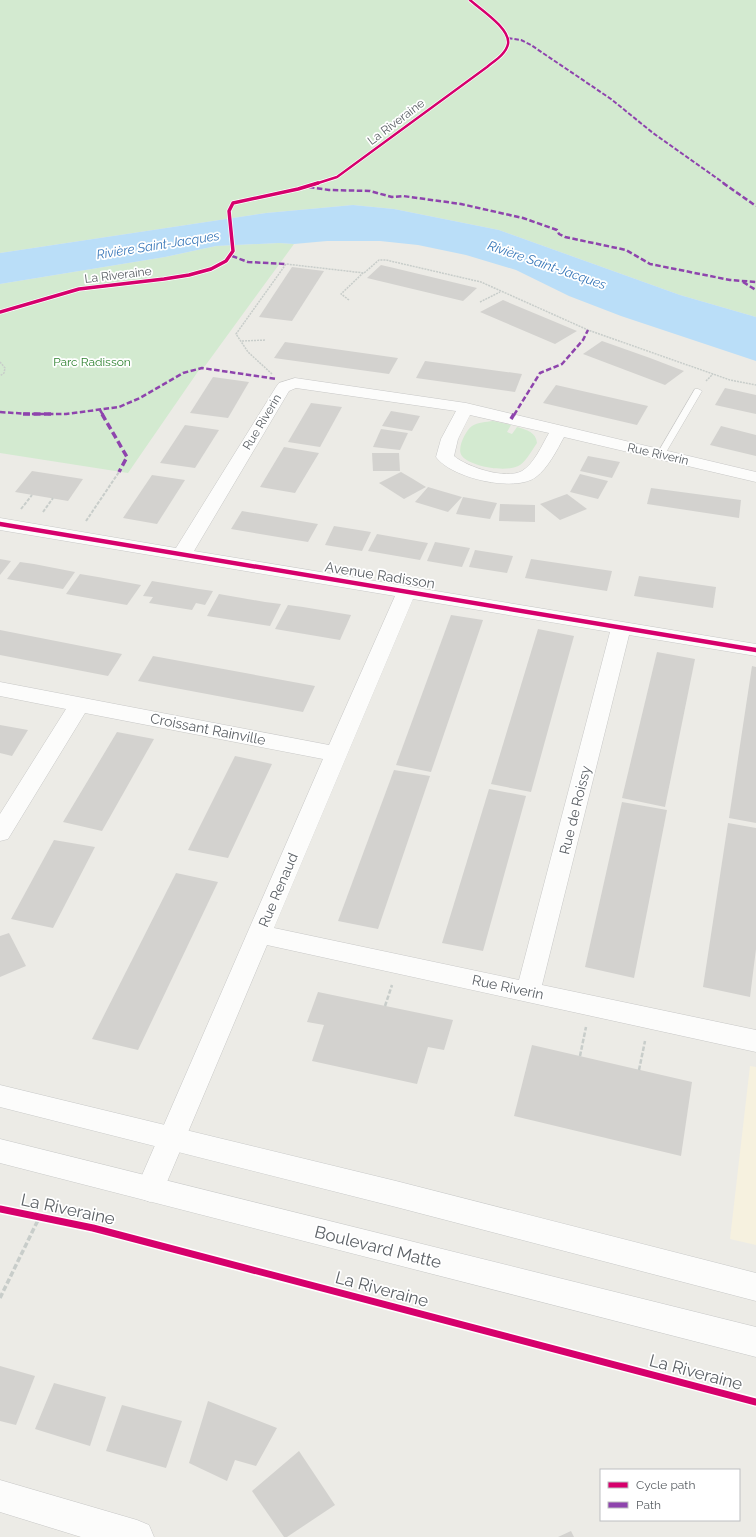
<svg xmlns="http://www.w3.org/2000/svg" width="756" height="1537" font-family="Raleway,sans-serif">
<style>
.commercial{fill:#f6f1df}
.green{fill:#d3ead0}
.water{fill:#badef8}
.building{fill:#d3d2cf}
.lines{fill:none;stroke-linecap:round;stroke-linejoin:round}
.lane-casing{stroke:#c8c8c7;stroke-width:1}
.street-casing{stroke:#c8c8c7;stroke-width:1}
.secondary-casing{stroke:#c8c9c8;stroke-width:1}
.path-far3{stroke:#c8cdca;stroke-width:1.5;stroke-dasharray:2 1;stroke-linecap:butt}
.path-far2{stroke:#c8cdca;stroke-width:2;stroke-dasharray:3.5 1.5;stroke-linecap:butt}
.path-far1{stroke:#c8cdca;stroke-width:2.5;stroke-dasharray:4.5 2;stroke-linecap:butt}
.path{stroke:#c8cdca;stroke-width:3.5;stroke-dasharray:5.5 2.5;stroke-linecap:butt}
.lane{fill:#fcfcfb;fill-rule:evenodd}
.street{fill:#fcfcfb;fill-rule:evenodd}
.secondary{fill:#fcfcfb;fill-rule:evenodd}
.quiet-far2{stroke:#8e44ad;stroke-width:2;stroke-dasharray:4.5 2;stroke-linecap:butt}
.quiet-far1{stroke:#8e44ad;stroke-width:2.5;stroke-dasharray:5.5 2.5;stroke-linecap:butt}
.quiet{stroke:#8e44ad;stroke-width:3.5;stroke-dasharray:7 3.5;stroke-linecap:butt}
.cycleway-far3-casing{stroke:#fff;stroke-width:4}
.cycleway-far2-casing{stroke:#fff;stroke-width:5}
.cycleway-far1-casing{stroke:#fff;stroke-width:6}
.cycleway-casing{stroke:#fff;stroke-width:10}
.cycleway-far3{stroke:#d6006c;stroke-width:2.5}
.cycleway-far2{stroke:#d6006c;stroke-width:3.5}
.cycleway-far1{stroke:#d6006c;stroke-width:4.5}
.cycleway{stroke:#d6006c;stroke-width:7}
.labels{text-anchor:middle;dominant-baseline:central;stroke-width:3.5;stroke-linejoin:round;paint-order:stroke}
.far-street-label{font-size:12px;fill:#5b6065;stroke:#fff}
.far-park-label{font-size:12px;fill:#2e8230;stroke:#fff}
.far-water-label{font-size:13px;font-style:italic;fill:#3978b9;stroke:#fff}
.street-label{font-size:14px;fill:#5b6065;stroke:#fff}
.near-street-label{font-size:17px;fill:#5b6065;stroke:#fff}
</style>
<rect width="100%" height="100%" fill="#ecebe6"/>
<path class="commercial" d="M750 1066 756 1067V1245L730 1239Z"/>
<g class="green">
<path d="M0 0H756V317L680 295 499 230 394 209 353 205 266 213 0 253Z"/>
<path d="M279 243 294 244 205 366 199 370 128 473 0 453V284L165 257 216 246Z"/>
<path d="M493 421 511 425 507 432 512 434 517 427C527 430 536 432 537 443 532 450 527 460 520 465 508 473 471 467 462 456 456 449 466 430 472 426 478 422 486 422 493 421Z"/>
</g>
<path class="water" d="M353 205 394 209 499 230 680 295 756 317V361L621 316 569 296 516 270 466 255 418 245 380 241H327L294 244 279 243 216 246 165 257 0 284V253L266 213Z"/>
<g class="building">
<path d="M381 265 394 268 477 288 463 301 367 278Z"/>
<path d="M292 267 324 271 292 321 259 317Z"/>
<path d="M503 300 517 306 577 331 555 344 480 312Z"/>
<path d="M602 341 650 358 684 371 665 385 583 354Z"/>
<path d="M285 342 398 358 389 374 274 358Z"/>
<path d="M425 361 522 374 515 392 416 378Z"/>
<path d="M213 377 249 382 228 418 190 413Z"/>
<path d="M556 385 648 406 637 425 543 403Z"/>
<path d="M725 388 756 395V414L715 405Z"/>
<path d="M311 403 342 407 320 447 288 442Z"/>
<path d="M391 411 420 416 412 431 382 426Z"/>
<path d="M185 425 219 430 195 468 160 463Z"/>
<path d="M721 426 756 435V456L710 445Z"/>
<path d="M381 429 408 433 400 450 373 447Z"/>
<path d="M284 447 319 453 295 493 260 487Z"/>
<path d="M372 453H399L400 471H373Z"/>
<path d="M588 456 620 462 612 478 580 471Z"/>
<path d="M32 471 83 479 68 501 15 492Z"/>
<path d="M401 472 413 479 426 487 404 499 379 483Z"/>
<path d="M580 474 608 481 598 499 570 492Z"/>
<path d="M152 475 185 480 157 524 123 518Z"/>
<path d="M428 487 438 490 462 497 448 512 415 502Z"/>
<path d="M651 488 741 500 739 518 647 504Z"/>
<path d="M567 494 587 509 560 520 540 504Z"/>
<path d="M463 497 497 503 490 519 456 514Z"/>
<path d="M500 504 535 505V522L499 521Z"/>
<path d="M242 511 318 524 308 542 231 529Z"/>
<path d="M334 526 371 532 362 551 325 545Z"/>
<path d="M377 534 428 543 420 560 368 551Z"/>
<path d="M435 542 470 548 462 567 427 561Z"/>
<path d="M475 550 513 556 507 573 469 567Z"/>
<path d="M0 559 11 561 0 575Z"/>
<path d="M531 559 612 571 607 591 525 578Z"/>
<path d="M20 562 34 564 75 572 63 589 7 579Z"/>
<path d="M80 574 98 577 141 585 127 605 66 594Z"/>
<path d="M639 576 716 587 713 608 634 596Z"/>
<path d="M152 581 199 589 213 591 205 605 196 603 192 610 149 603 153 597 143 596Z"/>
<path d="M219 594 265 602 281 604 270 626 207 616Z"/>
<path d="M288 605 303 607 351 615 340 640 275 629Z"/>
<path d="M451 615 483 620 431 772 396 765Z"/>
<path d="M538 629 574 636 531 792 491 784Z"/>
<path d="M0 630 122 654 108 676 0 655Z"/>
<path d="M657 652 695 659 665 807 622 798Z"/>
<path d="M153 656 315 686 303 712 138 681Z"/>
<path d="M752 666 756 667V823L729 818Z"/>
<path d="M0 725 28 730 12 756 0 753Z"/>
<path d="M117 732 154 739 102 831 63 822Z"/>
<path d="M235 756 272 764 228 858 188 850Z"/>
<path d="M394 770 430 776 378 929 338 921Z"/>
<path d="M489 789 526 796 483 951 442 943Z"/>
<path d="M622 802 667 810 634 978 585 967Z"/>
<path d="M728 823 756 828V949L750 997 703 987Z"/>
<path d="M54 840 95 847 53 928 11 919Z"/>
<path d="M176 873 218 882 138 1050 92 1039Z"/>
<path d="M9 933 26 966 0 977V936Z"/>
<path d="M318 992 453 1020 444 1050 428 1047 417 1084 312 1061 324 1025 307 1022Z"/>
<path d="M532 1045 692 1082 681 1156 514 1116Z"/>
<path d="M0 1366 35 1376 16 1425 0 1421Z"/>
<path d="M54 1383 106 1397 90 1446 35 1429Z"/>
<path d="M208 1401 277 1428 256 1466 235 1460 227 1481 189 1463Z"/>
<path d="M122 1405 182 1421 166 1468 106 1451Z"/>
<path d="M299 1451 335 1505 287 1537H284L252 1491Z"/>
<path d="M571 1531 574 1537H558Z"/>
</g>
<g class="lines">
<defs>
<path id="lane" d="M695 389H698L702 391 665 454 661 457 658 456 657 454Z"/>
<g id="street">
<path d="M295 378 466 403 756 472V482L564 437C557 450 548 468 536 477 515 493 451 478 436 457L441 439 456 411 296 388 289 391 194 551 756 644V656L629 635 542 985 756 1030V1052L267 945 164 1189 160 1198 150 1202 140 1198 136 1189 323 759 85 713 8 839 0 841V814L66 709 0 696V682L329 745 395 596 0 530V518L176 548 276 387 279 383ZM470 415 549 433C542 445 534 464 522 471 506 480 467 467 454 456L458 439ZM413 599 610 632 519 980 274 928Z"/>
<path d="M0 1480 137 1520 149 1525 154 1537H81L0 1512Z"/>
</g>
<g id="secondary">
<path d="M0 1085 396 1181 756 1273V1301L396 1207 0 1107Z"/>
<path d="M0 1139 756 1327V1357L0 1163Z"/>
</g>
</defs>
<use href="#lane" class="lane-casing"/>
<use href="#street" class="street-casing"/>
<use href="#secondary" class="secondary-casing"/>
<g class="path-far3">
<path d="M349 300 341 294 363 273"/>
<path d="M480 302 500 292"/>
<path d="M242 341 266 340"/>
<path d="M0 362 5 368 4 373 0 376"/>
<path d="M272 374 248 352 236 334 286 264 364 273 379 260H386L481 282 588 330 730 380 756 385"/>
<path d="M706 381 713 374"/>
</g>
<g class="path-far2">
<path d="M21 509 32 495"/>
<path d="M43 512 53 498"/>
<path d="M86 521 119 472"/>
</g>
<g class="path-far1">
<path d="M385 1006 392 985"/>
<path d="M580 1056 586 1027"/>
<path d="M639 1070 645 1041"/>
</g>
<path class="path" d="M0 1298 39 1218"/>
<use href="#lane" class="lane"/>
<use href="#street" class="street"/>
<use href="#secondary" class="secondary"/>
<path class="quiet-far2" d="M508 38 521 40 531 45 611 99 653 133 725 184"/>
<g class="quiet-far1">
<path d="M723 183 756 206"/>
<path d="M309 187 329 190 370 191 392 197 403 196 461 204 523 218 557 230 559 234 565 237 626 250 650 264 730 280 756 282"/>
<path d="M232 256 248 262 286 264"/>
<path d="M743 282 756 290"/>
<path d="M100 410 103 415"/>
<path d="M0 412 29 414H66L119 407 140 398 183 373 202 368 277 379"/>
<path d="M514 415 540 373 562 364 583 340 588 330"/>
</g>
<g class="quiet">
<path d="M23 414H54"/>
<path d="M102 414 127 457 119 472"/>
<path d="M511 419 514 414"/>
</g>
<defs>
<path id="cycleway-far3" d="M315 184 337 177 487 67C494 61 506 54 508 44 511 29 480 9 470 0"/>
<path id="cycleway-far2" d="M0 312 79 289 164 279 189 275 211 269 226 261 233 251 229 211 233 203 298 189 318 183"/>
<path id="cycleway-far1" d="M0 524 756 650"/>
<path id="cycleway" d="M0 1209 93 1228 756 1402"/>
</defs>
<use href="#cycleway-far3" class="cycleway-far3-casing"/>
<use href="#cycleway-far2" class="cycleway-far2-casing"/>
<use href="#cycleway-far1" class="cycleway-far1-casing"/>
<use href="#cycleway" class="cycleway-casing"/>
<use href="#cycleway-far3" class="cycleway-far3"/>
<use href="#cycleway-far2" class="cycleway-far2"/>
<use href="#cycleway-far1" class="cycleway-far1"/>
<use href="#cycleway" class="cycleway"/>
</g>
<g class="labels">
<g class="far-street-label">
<text transform="translate(396 122) rotate(-37)">La Riveraine</text>
<text transform="translate(118 275) rotate(-7)">La Riveraine</text>
<text transform="translate(262 422) rotate(-59)">Rue Riverin</text>
<text transform="translate(658 454) rotate(13)">Rue Riverin</text>
</g>
<g class="far-park-label">
<text x="92" y="362">Parc Radisson</text>
</g>
<g class="far-water-label">
<text transform="translate(158 245) rotate(-9)">Rivière Saint-Jacques</text>
<text transform="translate(547 265) rotate(19)">Rivière Saint-Jacques</text>
</g>
<g class="street-label">
<text transform="translate(380 575) rotate(9)">Avenue Radisson</text>
<text transform="translate(208 729) rotate(11)">Croissant Rainville</text>
<text transform="translate(575 810) rotate(-76)">Rue de Roissy</text>
<text transform="translate(278 890) rotate(-67)">Rue Renaud</text>
<text transform="translate(508 987) rotate(12)">Rue Riverin</text>
</g>
<g class="near-street-label">
<text transform="translate(68 1209) rotate(12)">La Riveraine</text>
<text transform="translate(378 1247) rotate(14)">Boulevard Matte</text>
<text transform="translate(382 1289) rotate(15)">La Riveraine</text>
<text transform="translate(696 1372) rotate(15)">La Riveraine</text>
</g>
</g>
<rect x="600" y="1469" width="140" height="52" fill="#ffffff" stroke="#bdbfc1"/>
<rect x="608" y="1482" width="20" height="6" fill="#d6006c" stroke="#bdbfc1"/>
<text x="636" y="1489" font-size="12" fill="#5b6065">Cycle path</text>
<rect x="608" y="1502" width="20" height="6" fill="#8e44ad" stroke="#bdbfc1"/>
<text x="636" y="1509" font-size="12" fill="#5b6065">Path</text>
</svg>
